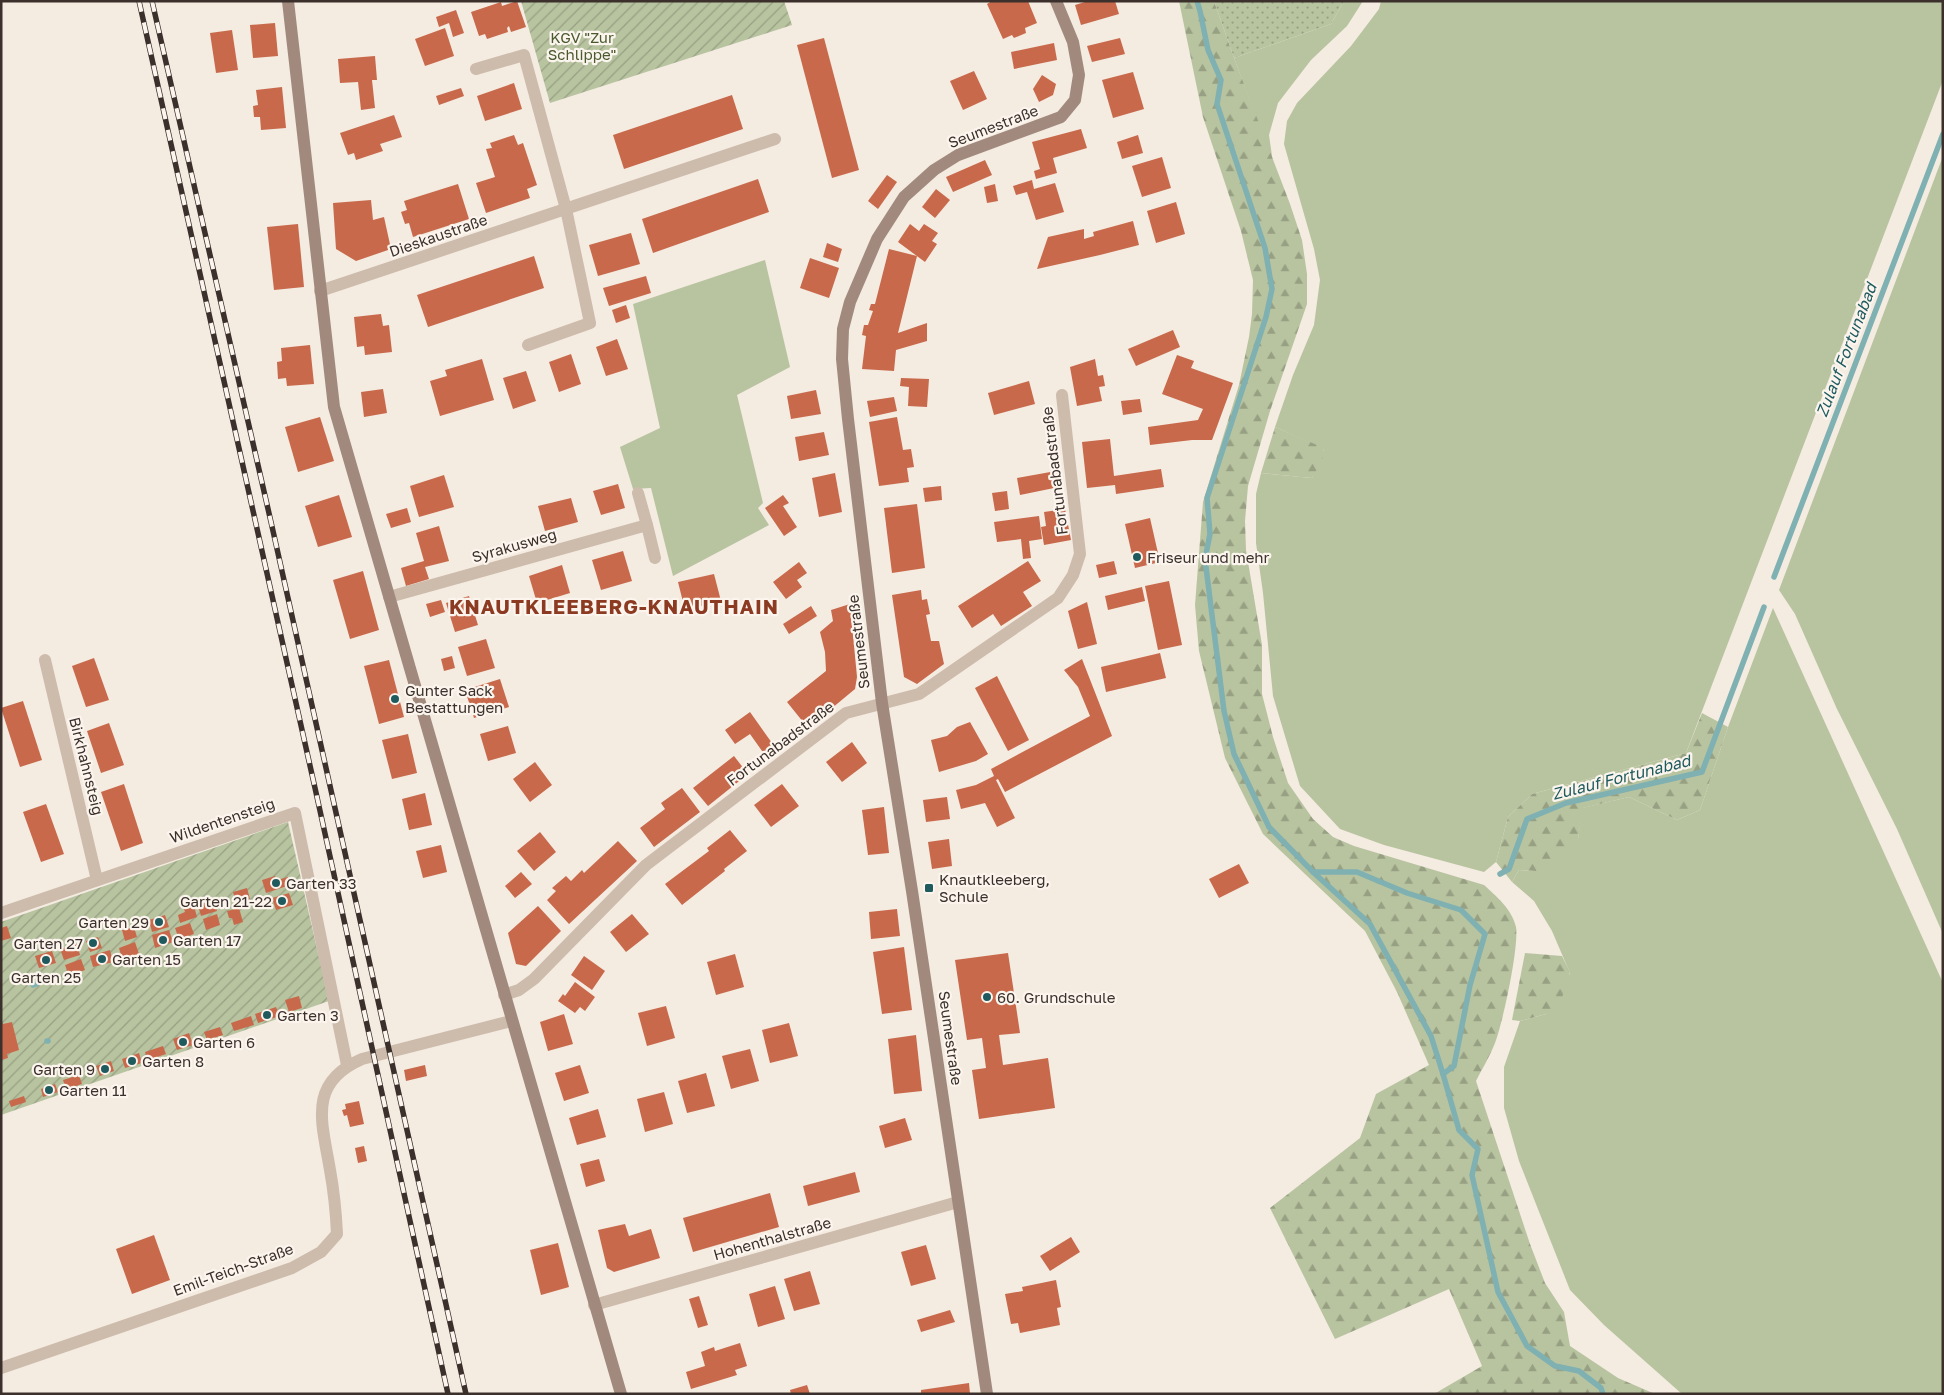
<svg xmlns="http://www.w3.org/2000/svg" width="1944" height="1395" font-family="'Golos Text',sans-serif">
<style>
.grass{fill:#b8c4a0}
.forest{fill:url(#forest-firs)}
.park{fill:url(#park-dots)}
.garden{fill:url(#garden-furrows)}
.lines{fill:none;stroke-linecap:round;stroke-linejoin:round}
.stream{stroke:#7fb0b2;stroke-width:5.5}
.building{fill:#c8694b}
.street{stroke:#cdbbac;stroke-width:12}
.secondary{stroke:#a18a7d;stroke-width:12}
.rail-casing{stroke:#3b302b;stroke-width:5.5}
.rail{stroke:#fbf5ee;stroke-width:4;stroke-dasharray:11;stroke-linecap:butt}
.poi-dot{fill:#1f5a5e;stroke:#fbf5ee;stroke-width:2}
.labels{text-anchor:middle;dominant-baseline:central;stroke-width:4.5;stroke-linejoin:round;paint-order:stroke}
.park-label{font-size:15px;fill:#4a5a2e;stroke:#fbf5ee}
.street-label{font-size:15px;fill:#3b302b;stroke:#fbf5ee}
.poi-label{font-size:15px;fill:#3b302b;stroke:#fbf5ee;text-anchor:start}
.water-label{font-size:16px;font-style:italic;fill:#1f5a5e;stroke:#fbf5ee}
.district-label{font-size:20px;font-weight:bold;letter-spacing:1px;fill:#8c3b22;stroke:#fbf5ee}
</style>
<defs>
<pattern id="forest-firs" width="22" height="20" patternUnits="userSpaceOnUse" patternTransform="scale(1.25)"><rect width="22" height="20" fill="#b8c4a0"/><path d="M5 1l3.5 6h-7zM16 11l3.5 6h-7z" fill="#97a083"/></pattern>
<pattern id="park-dots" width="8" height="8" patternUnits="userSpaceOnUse" patternTransform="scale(1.25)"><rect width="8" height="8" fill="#b8c4a0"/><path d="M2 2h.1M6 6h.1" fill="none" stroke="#97a083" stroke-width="1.8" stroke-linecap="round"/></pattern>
<pattern id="garden-furrows" width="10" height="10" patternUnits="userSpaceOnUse" patternTransform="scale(1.25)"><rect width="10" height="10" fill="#b8c4a0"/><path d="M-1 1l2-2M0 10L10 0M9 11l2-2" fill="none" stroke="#97a083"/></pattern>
</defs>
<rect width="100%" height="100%" fill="#f4ebe1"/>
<g class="grass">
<path d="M1344 1H1363L1347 26 1311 60 1278 103 1269 135 1273 163 1234 58 1331 24Z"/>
<path d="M1381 1H1943V80L1686 753 1532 794 1508 817 1496 862 1484 872 1384 845 1340 829 1300 786 1273 696 1263 593 1256 543V494L1261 473 1312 478 1324 449 1275 427 1293 375 1314 325 1320 280 1314 249 1284 144 1287 121 1297 103 1351 46 1379 9Z"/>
<path d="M1943 156V934L1897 829 1837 709 1795 614 1779 590Z"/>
<path d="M765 260 790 367 737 395 763 503 758 508 769 525 673 576 651 488 633 489 620 447 660 428 633 304Z"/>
<path d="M1773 608 1943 983V1394H1682L1604 1325 1570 1290 1519 1161 1504 1108V1067L1520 1021 1546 1014 1570 973 1552 931 1534 901 1512 882 1519 870 1536 871 1578 839 1582 808 1629 797 1677 820 1700 810 1728 727Z"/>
</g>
<g class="forest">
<path d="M1179 1H1214L1234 58 1290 204 1302 240 1307 274V304L1270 411 1248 486 1245 521 1246 550 1262 645V694L1273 737 1288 783 1313 819 1333 837 1354 846 1484 885C1496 896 1512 909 1516 927 1519 947 1503 1022 1495 1043 1490 1056 1482 1069 1476 1081L1530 1244 1545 1283 1564 1312 1570 1346 1618 1378 1655 1394H1434L1482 1366 1449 1289 1335 1339 1270 1208 1360 1138 1376 1094 1429 1065 1397 992 1365 931 1263 834 1225 758 1199 651 1195 605 1203 502 1239 385 1249 337 1252 314 1253 280 1241 231 1203 117Z"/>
<path d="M1275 427 1324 448 1322 461 1312 478 1261 473Z"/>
<path d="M1702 713 1728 727 1700 810 1677 820 1629 797 1583 808 1578 839 1567 858 1536 871 1519 870 1512 882 1496 862 1508 817 1532 794 1686 753Z"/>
<path d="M1525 953 1562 956 1570 972 1561 1001 1546 1014 1520 1021 1512 1020Z"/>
</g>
<path class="park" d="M1214 1H1344L1331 24 1234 58Z"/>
<g class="garden">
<path d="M521 1H784L792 25 550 103Z"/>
<path d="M288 822 329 1001 1 1115V922Z"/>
</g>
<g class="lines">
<g class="stream">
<path d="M1197 1 1200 11 1208 50 1221 80 1217 104 1265 248 1272 289 1266 317 1207 498 1210 534 1205 559 1224 711 1234 754 1269 827 1313 872 1370 924 1431 1036 1443 1074 1459 1130 1478 1149 1472 1175 1498 1292 1527 1346 1555 1366 1579 1371 1601 1388 1603 1394"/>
<path d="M1774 577 1943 134"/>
<path d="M1313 872H1357L1407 893 1461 910 1485 934 1470 985 1454 1066 1443 1074"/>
<path d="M1500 874 1509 869 1527 819 1566 803 1702 772 1764 607"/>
<path d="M33 985 36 984"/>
<path d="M47 1041H48"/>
</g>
</g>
<g class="building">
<path d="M517 1 526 27 511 32 509 26 507 28 508 32 487 39 485 34 479 36 471 12 501 2 502 6Z"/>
<path d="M992 1H1028L1037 23 1025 28 1026 33 1014 38 1012 35 1003 39 987 4Z"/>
<path d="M1088 1H1115L1119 14 1081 25 1075 5Z"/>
<path d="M456 10 464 33 453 37 449 23 439 27 436 17Z"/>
<path d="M275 23 278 56 253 58 250 25Z"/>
<path d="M445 28 454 56 425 66 415 39Z"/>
<path d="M232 30 238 70 216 73 210 33Z"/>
<path d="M824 38 859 170 832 178 797 45Z"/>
<path d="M1120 38 1125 54 1092 62 1087 46Z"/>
<path d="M1054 43 1057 60 1014 69 1011 52Z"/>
<path d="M375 56 377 80H372L375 108 361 110 358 82 340 83 338 59Z"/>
<path d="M974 71 987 99 963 110 950 81Z"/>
<path d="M1133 72 1144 109 1113 118 1102 80Z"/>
<path d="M1042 75 1056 84 1053 95 1039 102 1033 89Z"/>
<path d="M514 83 522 109 485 121 477 96Z"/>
<path d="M282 87 286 128 261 130 260 117H254L253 106 258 105 256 90Z"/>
<path d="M461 88 464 96 439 105 436 96Z"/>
<path d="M732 95 743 129 624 169 613 135Z"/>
<path d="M394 115 402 137 380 144 383 151 356 160 354 153 348 155 340 133Z"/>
<path d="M1081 129 1087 148 1053 158 1057 173 1036 179 1034 171 1040 169 1032 142Z"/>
<path d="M514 135 518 145 523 143 537 185 527 189 530 198 486 213 476 183 495 177 486 149 492 148 490 143Z"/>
<path d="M1138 135 1143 153 1122 159 1117 142Z"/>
<path d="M1162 157 1171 188 1142 197 1132 166Z"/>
<path d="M985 160 992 175 953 192 946 177Z"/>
<path d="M887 175 897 182 878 209 868 201Z"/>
<path d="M758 179 769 212 653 253 642 219Z"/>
<path d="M1032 180 1034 189 1055 183 1064 212 1036 220 1027 192 1016 195 1013 186Z"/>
<path d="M458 184 469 219 413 237 409 223 405 224 401 212 407 210 404 201Z"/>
<path d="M995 184 998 201 987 203 984 187Z"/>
<path d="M936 189 950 200 935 218 922 207Z"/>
<path d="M371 200 373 220 384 217 391 249 356 261 336 249 333 203Z"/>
<path d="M1176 202 1185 234 1156 243 1147 211Z"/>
<path d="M1133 221 1139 245 1100 255 1037 269 1048 237 1084 229V239L1094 236 1093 232Z"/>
<path d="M298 224 304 287 274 290 267 227Z"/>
<path d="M910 224 919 231 924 224 938 233 932 241 937 244 925 262 898 242Z"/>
<path d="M631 233 640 264 598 276 589 245Z"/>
<path d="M827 243 842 249 838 262 823 257Z"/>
<path d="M889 249 917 256 898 333 927 323V341L896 350 894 371 862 369 866 336 862 335 864 325H868L873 311 869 310 871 304H875Z"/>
<path d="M534 256 544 288 428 327 417 295Z"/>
<path d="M810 258 839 268 829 298 800 288Z"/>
<path d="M646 276 651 293 609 306 603 288Z"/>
<path d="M626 305 630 318 616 323 612 310Z"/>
<path d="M381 314 383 326 389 325 392 352 365 355 364 346 357 347 354 317Z"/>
<path d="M1173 330 1180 347 1136 366 1128 349Z"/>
<path d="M617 339 628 369 606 376 596 347Z"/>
<path d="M310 345 314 384 287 386 286 378 278 379 277 362 282 361 281 348Z"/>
<path d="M571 354 581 384 559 392 549 362Z"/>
<path d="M1177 355 1194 361 1191 368 1233 383 1212 440H1192L1150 445 1148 427 1198 420 1203 409 1162 394Z"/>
<path d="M482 359 494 400 440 416 430 381 447 376 445 370Z"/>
<path d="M1095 359 1098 376 1103 375 1105 386 1099 387 1102 401 1077 406 1070 367Z"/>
<path d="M526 371 536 401 513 409 503 378Z"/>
<path d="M901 378 929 379 927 407 908 406 909 387 900 386Z"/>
<path d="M1029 381 1035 404 994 415 988 393Z"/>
<path d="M383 389 387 413 364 417 361 392Z"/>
<path d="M816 390 821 414 791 419 787 396Z"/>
<path d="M894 397 897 411 870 417 867 401Z"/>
<path d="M1140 399 1142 412 1123 415 1121 401Z"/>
<path d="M320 417 334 461 298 472 285 427Z"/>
<path d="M897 417 903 450 911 449 914 467 907 468 909 482 879 486 869 422Z"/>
<path d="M824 432 829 455 799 461 795 437Z"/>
<path d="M1110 439 1114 476 1161 469 1164 487 1116 494 1115 485 1087 488 1082 442Z"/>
<path d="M1056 471 1059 487 1020 495 1017 478Z"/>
<path d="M835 473 842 512 819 517 812 478Z"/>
<path d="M444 475 454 507 419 517 410 486Z"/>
<path d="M618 484 625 508 601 515 593 491Z"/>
<path d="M941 486 942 500 925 502 923 488Z"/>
<path d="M1007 491 1009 509 995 511 992 493Z"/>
<path d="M339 495 352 537 318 547 305 506Z"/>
<path d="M783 495 789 503 783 506 797 527 784 536 765 508Z"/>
<path d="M571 498 578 522 545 531 538 506Z"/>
<path d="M917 504 925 568 892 573 884 508Z"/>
<path d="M407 508 411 522 391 528 386 514Z"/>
<path d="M1065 509 1071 540 1044 545 1041 527 1046 526 1044 512Z"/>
<path d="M1039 516 1042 539 1029 541 1031 558 1023 559 1021 539 997 542 994 522Z"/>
<path d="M1150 518 1160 562 1135 568 1125 524Z"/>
<path d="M439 526 449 561 425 567 429 579 406 586 401 568 424 561 416 533Z"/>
<path d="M623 551 632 581 601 590 592 560Z"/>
<path d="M1028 561 1041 581 1023 592 1032 606 1001 626 993 614 972 628 958 606Z"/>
<path d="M1114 561 1117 574 1099 578 1096 565Z"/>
<path d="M799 562 807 573 797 580 802 587 786 599 773 582Z"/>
<path d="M562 565 570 593 537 603 529 576Z"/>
<path d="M363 571 379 630 350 639 333 580Z"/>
<path d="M714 574 721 601 685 610 678 582Z"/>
<path d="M1169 581 1182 645 1158 650 1145 586Z"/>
<path d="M1142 587 1145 601 1108 610 1105 596Z"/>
<path d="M921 590 922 600 927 599 930 614 926 615 931 641H939L944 664 917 684 904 677 892 595Z"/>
<path d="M469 596 478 625 455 632 446 603Z"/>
<path d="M441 600 445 612 430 617 426 604Z"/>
<path d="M1087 602 1097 644 1078 649 1068 611Z"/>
<path d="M850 604 857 677 855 689 808 728 787 702 826 671 825 652 820 632 833 621 831 610Z"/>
<path d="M811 606 817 616 789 634 783 624Z"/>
<path d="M486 639 495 668 467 676 458 647Z"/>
<path d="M1160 653 1166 678 1106 692 1101 667Z"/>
<path d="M452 656 455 668 444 671 441 659Z"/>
<path d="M94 658 109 700 86 707 72 666Z"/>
<path d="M1082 659 1112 736 1005 792 998 779 996 780 1015 818 997 827 985 803 961 809 956 790 976 785 994 776 991 769 1090 716 1078 687 1064 670Z"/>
<path d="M389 660 404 717 379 724 364 666Z"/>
<path d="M997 676 1029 740 1008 751 975 688Z"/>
<path d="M500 679 509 707 474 718 465 690Z"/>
<path d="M23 701 42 760 20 767 1 708Z"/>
<path d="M750 712 777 750 767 758 750 734 735 744 725 730Z"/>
<path d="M970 722 988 754 976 761 939 772 931 740 947 736 957 727Z"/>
<path d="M109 723 124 765 101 773 87 731Z"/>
<path d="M508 726 516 753 488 761 480 734Z"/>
<path d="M408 734 417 773 392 779 382 740Z"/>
<path d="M852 742 867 763 842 782 826 762Z"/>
<path d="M734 756 748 774 708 806 693 788Z"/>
<path d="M535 762 552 785 530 802 513 779Z"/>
<path d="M124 784 143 843 121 851 101 792Z"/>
<path d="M782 784 799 806 771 827 754 805Z"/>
<path d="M682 788 700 812 654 847 640 828 665 809 661 803Z"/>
<path d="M425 793 432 825 409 830 402 799Z"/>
<path d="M947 797 950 819 926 822 923 800Z"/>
<path d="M46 804 64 854 41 862 23 812Z"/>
<path d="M884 807 889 853 868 855 862 810Z"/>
<path d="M730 830 747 851 724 869 725 871 682 905 665 884 709 851 707 848Z"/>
<path d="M540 832 556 852 534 871 517 851Z"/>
<path d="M949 839 952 866 932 869 928 842Z"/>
<path d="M618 841 637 861 569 924 547 900 556 891 552 888 566 876 571 881 582 870 584 873Z"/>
<path d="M441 845 447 872 423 878 416 851Z"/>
<path d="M1239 864 1249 883 1219 898 1209 879Z"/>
<path d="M521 872 532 884 515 898 505 886Z"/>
<path d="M275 876 277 880 288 877 290 885 266 893 262 880Z"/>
<path d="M247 888 250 899 236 903 233 892Z"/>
<path d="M289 893 293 905 276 910 272 898Z"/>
<path d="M214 900 217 911 201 916 199 909 201 908 199 905Z"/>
<path d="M194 906 197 917 180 923 178 915 185 912 184 909Z"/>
<path d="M538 906 561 931 526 966 516 964 508 933Z"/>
<path d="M239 908 243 922 234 925 232 918H229L227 911Z"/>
<path d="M897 909 900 936 871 939 869 912Z"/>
<path d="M217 914 220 925 206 930 203 919Z"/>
<path d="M632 914 649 934 626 952 610 932Z"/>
<path d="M165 915 169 927 152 932 149 920Z"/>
<path d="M190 923 194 934 179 939 175 928Z"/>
<path d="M7 926 11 938 1 941V928Z"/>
<path d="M134 927 137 937 125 941 122 930Z"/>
<path d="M169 930 173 942 155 948 152 935Z"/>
<path d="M98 937 102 948 90 952 86 941Z"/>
<path d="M135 942 139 954 122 959 119 948Z"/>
<path d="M77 944 80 955 64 960 60 949Z"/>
<path d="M904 947 912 1010 882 1014 873 952Z"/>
<path d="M110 950 113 962 93 967 90 956Z"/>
<path d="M52 951 56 963 39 968 35 956Z"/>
<path d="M1008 953 1020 1033 999 1035 1003 1065 1048 1058 1055 1108 979 1119 972 1070 986 1068 982 1038 967 1040 955 960Z"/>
<path d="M735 954 744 987 716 995 707 962Z"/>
<path d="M584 956 605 971 592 990 571 975Z"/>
<path d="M81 959 85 970 69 976 65 965Z"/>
<path d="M575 982 595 997 585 1011 580 1007 575 1013 558 1001 563 994 565 996Z"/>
<path d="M299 996 302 1008 289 1012 285 1000Z"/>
<path d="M666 1006 675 1038 647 1046 638 1013Z"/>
<path d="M276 1007 280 1016 258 1023 255 1014Z"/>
<path d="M564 1014 573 1044 548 1051 540 1022Z"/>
<path d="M251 1016 254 1025 234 1031 231 1023Z"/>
<path d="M1 1021 3 1024 12 1022 19 1050 7 1054 8 1058 1 1060Z"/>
<path d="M789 1023 798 1056 770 1063 762 1030Z"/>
<path d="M220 1027 223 1035 207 1040 204 1032Z"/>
<path d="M189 1033 193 1045 177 1050 173 1039Z"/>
<path d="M916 1035 922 1091 894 1094 888 1039Z"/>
<path d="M163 1046 166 1054 148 1060 145 1052Z"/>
<path d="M750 1049 759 1081 731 1089 722 1056Z"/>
<path d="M139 1053 142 1063 125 1068 122 1059Z"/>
<path d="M111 1061 114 1071 100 1076 96 1066Z"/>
<path d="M425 1065 427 1076 406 1081 404 1070Z"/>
<path d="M580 1065 589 1093 564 1101 555 1073Z"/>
<path d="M706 1073 715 1106 687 1113 678 1081Z"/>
<path d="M79 1075 82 1084 66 1089 63 1080Z"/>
<path d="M55 1084 58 1092 43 1097 41 1089Z"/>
<path d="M664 1092 673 1124 645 1132 637 1099Z"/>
<path d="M24 1096 26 1102 11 1107 9 1101Z"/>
<path d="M359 1101 364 1124 350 1127 347 1115 344 1116 342 1110 346 1109 345 1104Z"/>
<path d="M598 1109 606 1137 577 1145 569 1118Z"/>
<path d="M905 1118 912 1140 885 1148 879 1126Z"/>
<path d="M364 1146 367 1161 358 1163 355 1148Z"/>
<path d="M599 1159 605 1181 586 1187 580 1164Z"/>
<path d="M855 1172 860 1192 808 1206 803 1186Z"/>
<path d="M770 1193 779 1227 693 1252 683 1218Z"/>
<path d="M625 1224 629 1236 651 1229 660 1258 614 1272 607 1268 598 1230Z"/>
<path d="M154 1235 170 1280 132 1294 116 1249Z"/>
<path d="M1071 1237 1080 1252 1050 1271 1040 1256Z"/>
<path d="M558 1243 569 1287 541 1295 530 1250Z"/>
<path d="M926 1245 936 1279 911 1286 901 1252Z"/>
<path d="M810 1271 820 1304 794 1311 784 1279Z"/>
<path d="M1056 1280 1061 1307 1057 1308 1060 1325 1020 1333 1018 1323 1011 1324 1005 1294 1023 1291 1022 1287Z"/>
<path d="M775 1286 785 1319 758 1327 749 1294Z"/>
<path d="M699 1296 708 1325 698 1328 689 1299Z"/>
<path d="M950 1310 955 1322 921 1332 917 1320Z"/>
<path d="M740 1343 747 1366 735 1370 737 1375 691 1389 686 1372 705 1366 701 1352 714 1347 715 1351Z"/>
<path d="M969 1383 970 1394H921V1390Z"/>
<path d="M807 1385 810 1394H791L790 1390Z"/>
</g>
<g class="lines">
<g class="street">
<path d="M476 69 524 55 566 209 590 323 528 345"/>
<path d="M320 291 775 139"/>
<path d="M638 493 647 525"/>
<path d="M389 597 647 525 655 558"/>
<path d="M45 660 97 880"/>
<path d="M1 913 295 813 347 1065"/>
<path d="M504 995 519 990 534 979 646 865 846 713 919 694 1058 598 1073 575 1080 554 1062 395"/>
<path d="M594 1305 958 1202"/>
<path d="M1 1368 292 1268 321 1252 337 1234C336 1212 334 1192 330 1170 322 1122 307 1083 362 1059L511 1021"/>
</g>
<g class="secondary">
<path d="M288 1 334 407 621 1394"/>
<path d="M987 1394 912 891 882 703 848 419 842 359 843 329 850 302 877 239 904 197 934 170 958 155 1061 117 1075 100 1079 75 1073 42 1056 1"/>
</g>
<defs>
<g id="rail">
<path d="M139 1 315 788 448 1394"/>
<path d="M152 1 271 522 466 1394"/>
</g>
</defs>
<use href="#rail" class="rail-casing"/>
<use href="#rail" class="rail"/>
</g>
<g class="poi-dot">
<circle cx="1137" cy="557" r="5"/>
<circle cx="395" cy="699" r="5"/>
<circle cx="276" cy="883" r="5"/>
<rect x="924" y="883" width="10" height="10" rx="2.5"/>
<circle cx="282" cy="901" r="5"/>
<circle cx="159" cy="922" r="5"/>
<circle cx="163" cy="940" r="5"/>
<circle cx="93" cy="943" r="5"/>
<circle cx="102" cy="959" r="5"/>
<circle cx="46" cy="960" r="5"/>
<circle cx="987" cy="997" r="5"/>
<circle cx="267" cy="1015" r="5"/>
<circle cx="183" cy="1042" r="5"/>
<circle cx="132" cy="1061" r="5"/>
<circle cx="105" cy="1069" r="5"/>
<circle cx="49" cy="1090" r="5"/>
</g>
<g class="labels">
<g class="park-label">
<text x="582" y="37">KGV "Zur<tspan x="582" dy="17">Schlippe"</tspan></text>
</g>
<g class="street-label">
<text transform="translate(993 126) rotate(-21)">Seumestraße</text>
<text transform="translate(438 235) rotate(-19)">Dieskaustraße</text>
<text transform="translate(1054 471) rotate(-97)">Fortunabadstraße</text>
<text transform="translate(514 545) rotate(-16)">Syrakusweg</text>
<text transform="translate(858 642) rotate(-97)">Seumestraße</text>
<text transform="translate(780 743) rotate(-37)">Fortunabadstraße</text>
<text transform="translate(87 766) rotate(76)">Birkhahnsteig</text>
<text transform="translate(222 820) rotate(-19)">Wildentensteig</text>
<text transform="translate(951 1038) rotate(82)">Seumestraße</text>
<text transform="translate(772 1238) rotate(-16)">Hohenthalstraße</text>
<text transform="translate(233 1269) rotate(-20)">Emil-Teich-Straße</text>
</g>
<g class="poi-label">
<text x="1147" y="557">Friseur und mehr</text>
<text x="405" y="690">Gunter Sack<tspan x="405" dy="17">Bestattungen</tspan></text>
<text x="939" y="879">Knautkleeberg,<tspan x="939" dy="17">Schule</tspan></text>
<text x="286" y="883">Garten 33</text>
<text x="272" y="901" text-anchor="end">Garten 21-22</text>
<text x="149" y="922" text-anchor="end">Garten 29</text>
<text x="173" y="940">Garten 17</text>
<text x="83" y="943" text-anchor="end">Garten 27</text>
<text x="112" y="959">Garten 15</text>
<text x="46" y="977" text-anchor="middle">Garten 25</text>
<text x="997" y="997">60. Grundschule</text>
<text x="277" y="1015">Garten 3</text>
<text x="193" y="1042">Garten 6</text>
<text x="142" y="1061">Garten 8</text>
<text x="95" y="1069" text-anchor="end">Garten 9</text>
<text x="59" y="1090">Garten 11</text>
</g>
<g class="water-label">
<text transform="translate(1846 350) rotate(-69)">Zulauf Fortunabad</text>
<text transform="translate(1621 777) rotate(-14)">Zulauf Fortunabad</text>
</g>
<g class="district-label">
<text x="614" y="606">KNAUTKLEEBERG-KNAUTHAIN</text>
</g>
</g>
<rect width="1944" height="1395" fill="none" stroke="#3b302b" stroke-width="5"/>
</svg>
